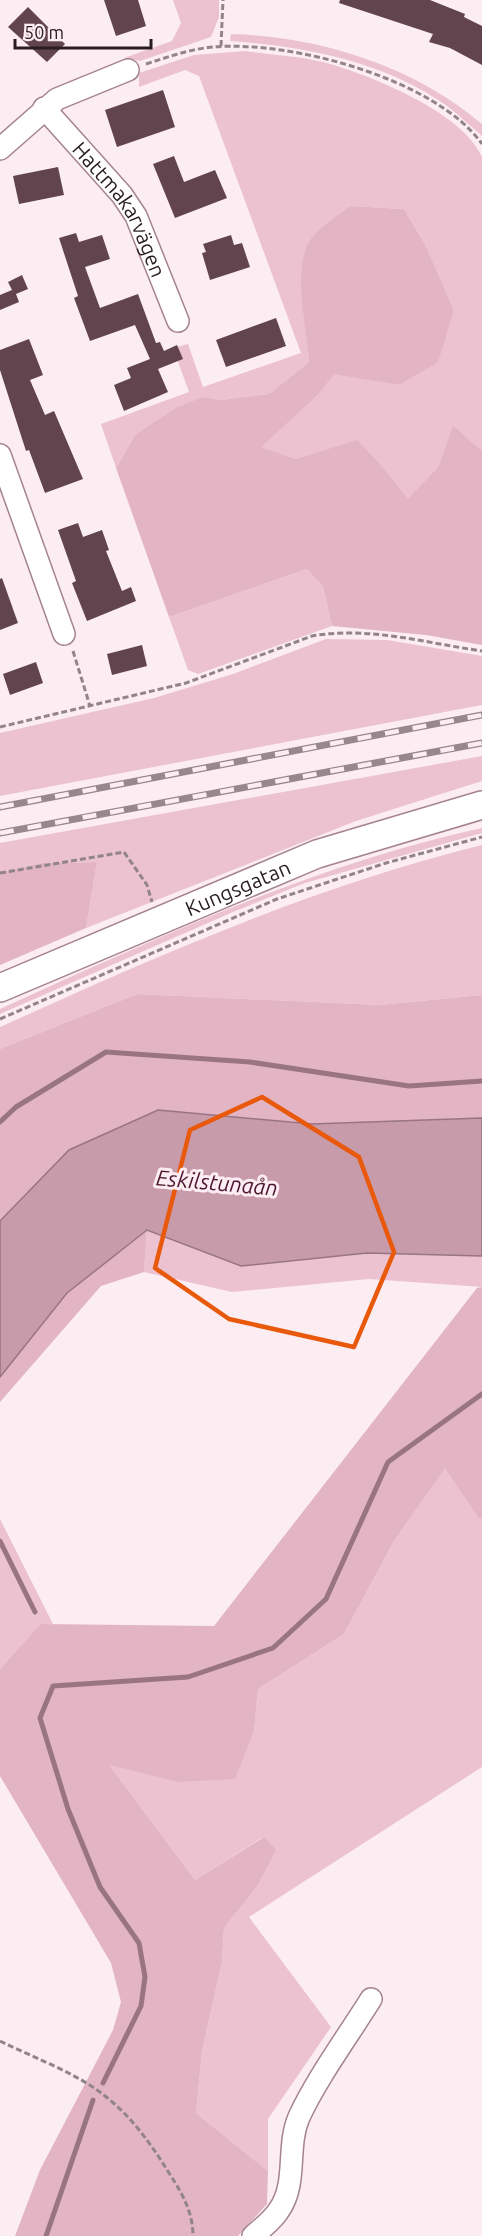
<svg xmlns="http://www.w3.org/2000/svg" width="482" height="2236" font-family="Ubuntu,sans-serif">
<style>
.green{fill:#ecc2d0}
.forest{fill:#e2b4c4}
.water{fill:#c89bab;stroke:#997582;stroke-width:1.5}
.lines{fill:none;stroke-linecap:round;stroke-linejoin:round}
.stream{stroke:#997582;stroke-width:5}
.building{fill:#62444f}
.minor-casing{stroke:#a5838f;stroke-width:24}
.major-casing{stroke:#a5838f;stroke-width:30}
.path{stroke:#928489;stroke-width:3;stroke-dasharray:6 3;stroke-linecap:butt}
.minor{stroke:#fff;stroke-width:21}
.major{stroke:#fff;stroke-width:27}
.rail-casing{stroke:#96888d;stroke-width:7}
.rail{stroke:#fcedf2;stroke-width:4.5;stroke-dasharray:14;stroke-linecap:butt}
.marked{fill:none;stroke:#e8590c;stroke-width:4.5;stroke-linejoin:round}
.labels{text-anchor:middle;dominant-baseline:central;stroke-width:6;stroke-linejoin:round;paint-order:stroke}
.street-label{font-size:21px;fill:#2a1d22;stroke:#fcedf2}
.water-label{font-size:22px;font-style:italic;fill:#4f1831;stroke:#fcedf2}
</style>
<rect width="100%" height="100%" fill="#fcedf2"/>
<g class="green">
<path d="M173 0H219V17L211 37 140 61 124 58 172 41 181 23Z"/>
<path d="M231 34C319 36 414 66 482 124V136C470 126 459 115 447 106 386 62 304 46 230 41Z"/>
<path d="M245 51C270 55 298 56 323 62 368 74 463 112 482 157V451L453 425 438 467 408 500 381 465 357 441 296 459 260 447 318 395 334 373 399 385 454 310 426 246 404 209 350 206 319 230 305 250 309 362 269 394 220 400 203 397 135 435 116 468 101 424 189 392 173 348 188 344 203 387 301 353 199 76 185 70 139 87V73L194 55Z"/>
<path d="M307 569 323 587 332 626 198 674 188 670 169 617Z"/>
<path d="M326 639 387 640 482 656V705L0 796V733L154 698 233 674Z"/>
<path d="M482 756V781L356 821 86 928 97 862 42 863 0 872V843Z"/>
<path d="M482 828V833L305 883 233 912 0 1014V1009C157 938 313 865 482 828Z"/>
<path d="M482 845V995L379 1005 137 994 0 1049V1027C157 956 315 886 482 845Z"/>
<path d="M147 1230 241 1266 367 1253 482 1256V1287L369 1279 232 1292 144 1272Z"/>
<path d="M445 1467 479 1519 482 1517V1767L249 1917 331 2027 268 2119V2171L196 2113 202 2051 222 1962 224 1928 256 1888 263 1837 195 1880 108 1764 177 1782 254 1731 258 1689 344 1634 394 1541Z"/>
<path d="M0 1519 53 1624 41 1625 0 1669Z"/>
</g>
<g class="forest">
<path d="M350 206 404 209 426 246 454 310 438 362 399 385 334 374 318 395 261 447 296 459 357 440 381 465 408 499 438 467 453 425 482 451V645L426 635 332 626 323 587 307 569 169 617 116 468 135 435 176 408 203 397 220 400 269 394 309 362C307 327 295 286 305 251 310 232 335 218 350 206Z"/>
<path d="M97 862 86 928 0 965V872L42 863Z"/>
<path d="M137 994 379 1005 482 995V1118L312 1124 158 1110 0 1221V1049Z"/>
<path d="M147 1230 144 1272 101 1286 0 1402V1377L67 1293Z"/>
<path d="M482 1287V1517L479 1519 445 1468 394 1541 344 1634 258 1689 254 1731 235 1779 177 1782 109 1765 195 1880 264 1837 276 1850 256 1888 224 1928 222 1962 202 2051 196 2113 268 2171 267 2204 238 2236H15L40 2170 113 2030 121 2002 111 1963 0 1776V1669L41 1624 214 1626 477 1288Z"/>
</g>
<path class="water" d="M158 1110 312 1124 482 1118V1256L367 1253 241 1266 147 1230 67 1293 0 1377V1221L69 1150Z"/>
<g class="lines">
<g class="stream">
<path d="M0 1122 16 1107 106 1052 250 1062 409 1086 482 1081"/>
<path d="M0 1541 35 1612"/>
<path d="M103 2083 141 2006 145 1977 139 1943 100 1887 68 1809 40 1718 53 1686 188 1677 273 1648 326 1599 388 1462 482 1394"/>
<path d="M46 2236 93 2100"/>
</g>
</g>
<g class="building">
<path d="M104 0H138L146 26 116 36Z"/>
<path d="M340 0H430L465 14 464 17 482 26V65L450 48 429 42 433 34 339 3Z"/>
<path d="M28 7 65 44 47 62 8 27Z"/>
<path d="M163 90 175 127 117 147 105 110Z"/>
<path d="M174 156 184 182 215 170 227 198 175 218 153 164Z"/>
<path d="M58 167 64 195 19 204 13 176Z"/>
<path d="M76 233 79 242 102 235 110 259 85 267 100 308 138 294 156 343 160 342 164 351 177 345 183 359 158 369 168 392 124 411 114 385 131 378 127 368 150 359 135 325 90 341 74 298 78 296 59 238Z"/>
<path d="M231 235 234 245 242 243 250 267 210 280 202 253 206 252 203 244Z"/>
<path d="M22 275 28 289 16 294 19 302 0 310V295L12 290 8 282Z"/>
<path d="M276 318 286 346 226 367 216 340Z"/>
<path d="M29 339 43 375 30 380 45 415 54 411 83 479 45 493 29 450 26 451 0 370V350Z"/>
<path d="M78 523 83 537 102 530 109 550 106 551 122 591 131 587 136 601 87 621 72 583 76 581 58 530Z"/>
<path d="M2 578 18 623 0 630V579Z"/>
<path d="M142 645 147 666 112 675 107 654Z"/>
<path d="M36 662 43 683 10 695 3 674Z"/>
</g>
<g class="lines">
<defs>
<g id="minor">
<path id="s1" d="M44 108 122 195 136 216 178 321"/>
<path d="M0 149 57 99 128 70"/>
<path d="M0 455 64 634"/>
<path d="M253 2236C262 2228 273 2220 279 2210 298 2183 286 2147 299 2117 317 2078 348 2036 371 1999"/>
</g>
<g id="major">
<path id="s2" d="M0 988 317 854 482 805"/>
</g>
</defs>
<use href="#minor" class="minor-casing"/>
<use href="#major" class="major-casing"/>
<g class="path">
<path d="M221 46 223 0"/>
<path d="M146 64C168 57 190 49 213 47 290 40 436 79 482 144"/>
<path d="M73 651 90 706"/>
<path d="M0 727 186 683 312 636C369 626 425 643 482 651"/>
<path d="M0 873 124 852 147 885 152 902"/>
<path d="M0 1019 277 899 386 863 482 837"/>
<path d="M0 2041C34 2058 75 2072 105 2096 132 2117 151 2144 169 2173 182 2193 193 2212 193 2236"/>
</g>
<use href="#minor" class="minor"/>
<use href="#major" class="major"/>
<defs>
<g id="rail">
<path d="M0 807 482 715"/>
<path d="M0 833 482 743"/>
</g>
</defs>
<use href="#rail" class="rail-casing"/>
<use href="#rail" class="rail"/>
</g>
<path class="marked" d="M262 1097 359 1157 394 1252 354 1347 229 1319 155 1268 190 1130Z"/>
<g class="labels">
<g class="street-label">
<text stroke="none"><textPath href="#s1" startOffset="128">Hattmakarvägen</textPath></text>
<text stroke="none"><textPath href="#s2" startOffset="258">Kungsgatan</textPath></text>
</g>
<g class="water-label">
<text transform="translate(217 1182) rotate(5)">Eskilstunaån</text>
</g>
</g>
<path d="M15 39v9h136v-9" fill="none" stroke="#2a1d22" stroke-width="3"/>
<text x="24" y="39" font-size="18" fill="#2a1d22" stroke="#fcedf2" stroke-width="4.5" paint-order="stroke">50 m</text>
</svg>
